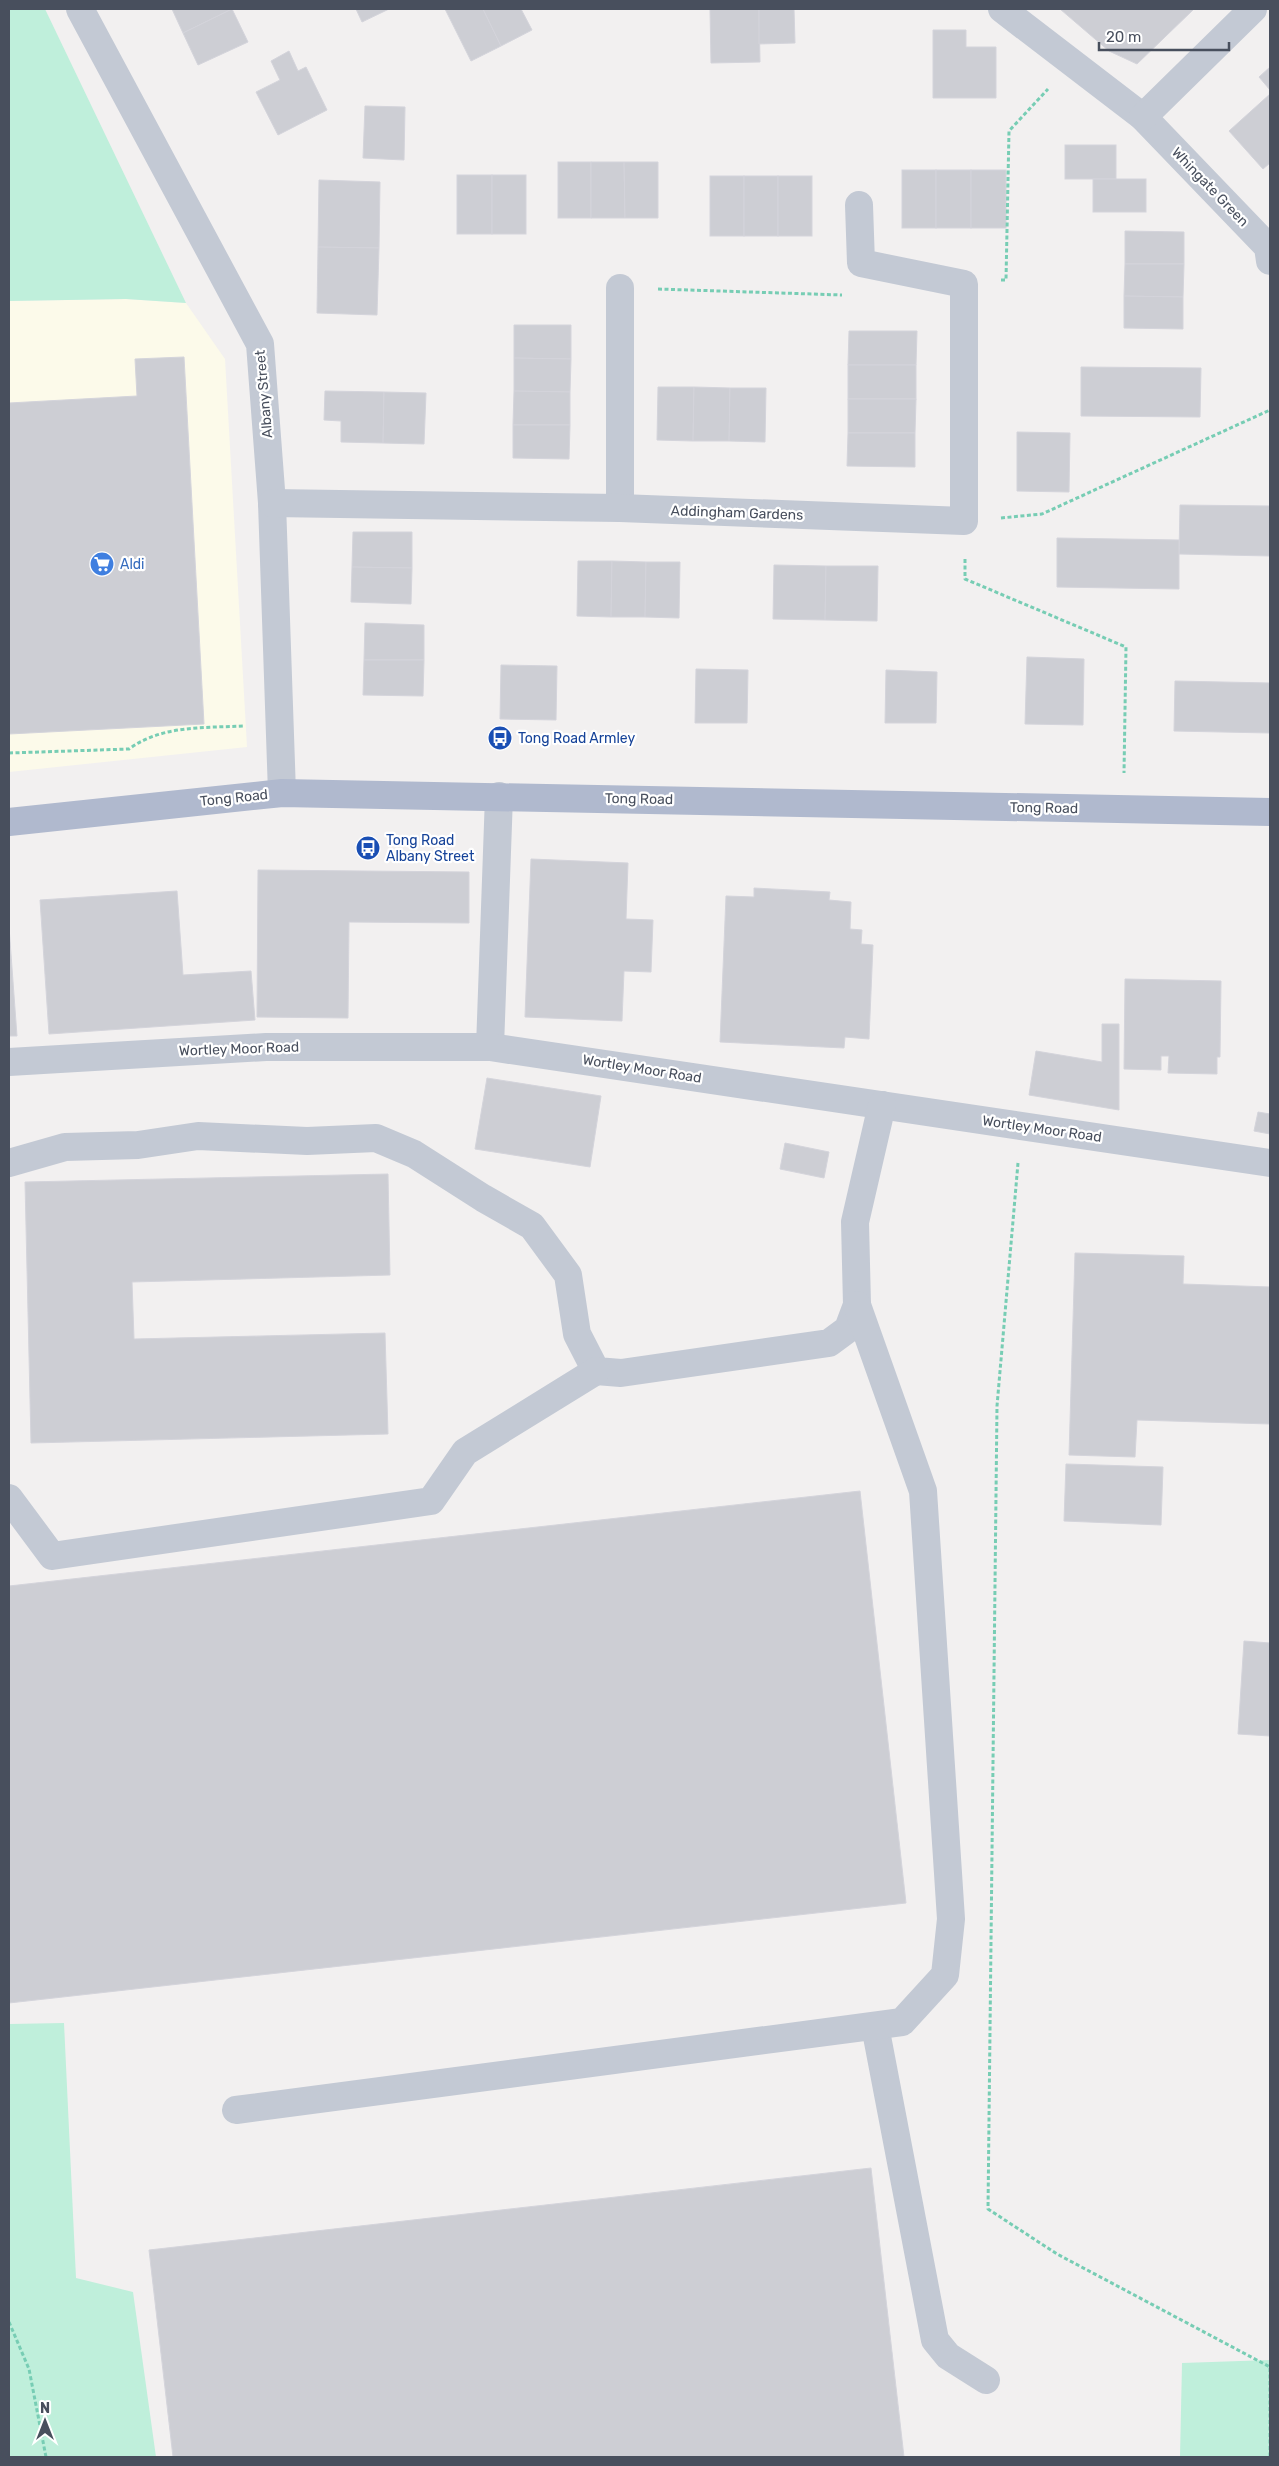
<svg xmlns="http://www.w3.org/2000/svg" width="1279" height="2466" font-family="Rubik,sans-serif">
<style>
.commercial{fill:#fcfaea}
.green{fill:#bfefdb}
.building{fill:#cdced4;stroke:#d4d4db}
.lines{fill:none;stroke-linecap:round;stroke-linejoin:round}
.path{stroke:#77cdb4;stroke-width:3;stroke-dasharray:4 2.5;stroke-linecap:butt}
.minor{stroke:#c3c9d4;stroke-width:28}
.major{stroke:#b0b9ce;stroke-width:28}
.labels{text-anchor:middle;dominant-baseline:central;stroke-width:4.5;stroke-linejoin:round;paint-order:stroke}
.street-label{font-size:14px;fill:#484f5d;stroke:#fff}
.shop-label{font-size:14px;fill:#366cbe;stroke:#fff;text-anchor:start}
.transit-label{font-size:14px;fill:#164399;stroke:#fff;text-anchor:start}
</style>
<rect width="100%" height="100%" fill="#f2f0f0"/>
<path class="commercial" d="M126 299 186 303 225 359 247 747 9 772V301Z"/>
<g class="green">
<path d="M9 9H45L186 303 126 299 9 301Z"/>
<path d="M64 2023 76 2278 133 2292 156 2457H9V2024Z"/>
<path d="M1270 2360V2457H1180L1182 2363Z"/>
</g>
<g class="building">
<path d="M172 9H232L183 33Z"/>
<path d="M232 9 248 42 198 65 183 33Z"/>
<path d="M356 9H389L362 22Z"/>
<path d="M445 9H483L501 46 471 61Z"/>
<path d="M483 9H521L532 30 501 46Z"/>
<path d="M710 9H759L760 62 711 63Z"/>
<path d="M759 9H794L795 43 759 44Z"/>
<path d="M1060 9H1194L1137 64 1109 51Z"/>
<path d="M933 30H966V47H996V98H933Z"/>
<path d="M289 51 298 71 306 67 327 110 278 135 256 92 280 80 271 61Z"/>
<path d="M1270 67V90L1259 77Z"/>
<path d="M1270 94V163L1263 169 1229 131Z"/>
<path d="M365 106 405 107 404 160 363 158Z"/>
<rect x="1065" y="145" width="51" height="34"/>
<rect x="558" y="162" width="33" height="56"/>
<path d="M591 162H624L625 218H591Z"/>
<path d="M624 162H658V218H625Z"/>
<rect x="902" y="170" width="34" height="58"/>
<rect x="936" y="170" width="35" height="58"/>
<rect x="971" y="170" width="35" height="58"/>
<rect x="457" y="175" width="35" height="59"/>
<rect x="492" y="175" width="34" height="59"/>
<rect x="710" y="176" width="34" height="60"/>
<rect x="744" y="176" width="34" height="60"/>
<rect x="778" y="176" width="34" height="60"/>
<rect x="1093" y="179" width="53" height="33"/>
<path d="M319 180 380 182 379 248 318 247Z"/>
<path d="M1125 231 1184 232V264H1125Z"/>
<path d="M318 247 379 248 377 315 317 313Z"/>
<path d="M1125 264H1184L1183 297 1124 296Z"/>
<path d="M1124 296 1183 297V329L1124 328Z"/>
<path d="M514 325H571V359L514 358Z"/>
<path d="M849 331H917L916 365H848Z"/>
<path d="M184 357 204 724 9 734V403L137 396 135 359Z"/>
<path d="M514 358 571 359 570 392 514 391Z"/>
<rect x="848" y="365" width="68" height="34"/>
<path d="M1081 367 1201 368 1200 417 1081 416Z"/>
<path d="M658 387H694L693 441 657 440Z"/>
<path d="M694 387 730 388 729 441H693Z"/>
<path d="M730 388H766L765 442 729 441Z"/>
<path d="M325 391 384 392 383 443 341 442V421L324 420Z"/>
<path d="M514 391 570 392V425H513Z"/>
<path d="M384 392 426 393 424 444 383 443Z"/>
<path d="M848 399H916L915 433H848Z"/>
<path d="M513 425H570L569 459 513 458Z"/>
<path d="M1017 432 1070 433 1069 492 1017 491Z"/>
<path d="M848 433H915V467L847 466Z"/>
<path d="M1180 505 1270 506V556L1179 554Z"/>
<path d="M353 532H412V568L352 567Z"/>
<path d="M1057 538 1179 540V589L1057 587Z"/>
<path d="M578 561H612L611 617 577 616Z"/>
<path d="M612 561 646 562 645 617H611Z"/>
<path d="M646 562H680L679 618 645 617Z"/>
<path d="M774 565 826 566 825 620 773 619Z"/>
<path d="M826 566H878L877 621 825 620Z"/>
<path d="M352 567 412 568 411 604 351 602Z"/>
<path d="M365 623 424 625V660H364Z"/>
<path d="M1027 657 1084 659 1083 725 1025 724Z"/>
<path d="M364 660H424L423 696 363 695Z"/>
<path d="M501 665 557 666 556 720 500 719Z"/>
<path d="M696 669 748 670 747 723H695Z"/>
<path d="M886 670 937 672 936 723H885Z"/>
<path d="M1175 681 1270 683V733L1174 731Z"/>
<path d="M531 859 628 863 626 919 653 920 651 972 624 971 622 1021 525 1017Z"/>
<path d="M258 870 469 872V923L349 922 348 1018 257 1017Z"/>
<path d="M754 888 830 892 829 900 851 902 850 929 862 930 861 944 873 945 869 1039 845 1037 844 1048 720 1042 726 896 754 897Z"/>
<path d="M177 891 183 975 251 971 255 1020 49 1034 40 900Z"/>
<path d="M9 927 17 1036H9Z"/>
<path d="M1125 979 1221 981 1220 1057H1217V1074L1168 1073 1169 1056H1161V1070L1124 1069Z"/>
<path d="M1102 1024H1119V1110L1029 1095 1036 1051 1102 1062Z"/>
<path d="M487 1078 601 1096 590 1167 475 1149Z"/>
<path d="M1258 1112 1270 1114V1134L1254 1131Z"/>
<path d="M785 1143 829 1152 824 1178 780 1169Z"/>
<path d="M388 1174 390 1275 132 1282 134 1339 385 1333 388 1434 31 1443 25 1182Z"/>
<path d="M1075 1253 1184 1256 1183 1284 1270 1287V1424L1137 1420 1135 1457 1069 1455Z"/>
<path d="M1066 1464 1163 1467 1161 1525 1064 1521Z"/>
<path d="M860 1491 906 1903 9 2003V1586Z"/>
<path d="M1244 1641 1270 1643V1736L1238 1734Z"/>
<path d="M871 2168 904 2457H173L149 2250Z"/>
</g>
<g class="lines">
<g class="path">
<path d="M1001 280H1006L1009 131 1048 89"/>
<path d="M658 289 842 295"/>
<path d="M1001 518 1042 514 1270 410"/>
<path d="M965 559V579L1126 647 1124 773"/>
<path d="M9 753 129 749C162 725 204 728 244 726"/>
<path d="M1018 1163 997 1406 988 2209 1057 2254 1270 2367V2457"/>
<path d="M9 2322 29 2369 46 2457"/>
</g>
<g class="minor">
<path d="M80 9 260 344 272 503 282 793"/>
<path d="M1002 9 1143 117 1268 247 1270 261"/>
<path d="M1143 117 1253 9"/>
<path d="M620 288V508"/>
<path d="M272 503 620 508 964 521V284L861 263 859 205"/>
<path d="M490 1047 499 796"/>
<path d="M9 1062 266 1047H490L1270 1163"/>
<path d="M9 1163 65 1147 138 1145 198 1136 307 1141 376 1138 414 1154 483 1198 532 1226 568 1275 577 1334 596 1371 621 1373 829 1343 848 1329 857 1305 855 1222 882 1105"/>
<path d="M9 1498 52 1556 431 1501 465 1452 596 1371"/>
<path d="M875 2026 935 2340 948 2356 986 2380"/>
<path d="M236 2110 902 2022 945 1975 951 1919 923 1491 857 1305"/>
</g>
<path class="major" d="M9 822 282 793 1270 812"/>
</g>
<defs>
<symbol id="supermarket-disc" viewBox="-11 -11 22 22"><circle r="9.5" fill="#3f7fe0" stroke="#fff"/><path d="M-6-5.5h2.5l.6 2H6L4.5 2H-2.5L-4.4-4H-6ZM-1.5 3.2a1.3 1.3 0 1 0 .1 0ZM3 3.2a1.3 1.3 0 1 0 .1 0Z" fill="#fff"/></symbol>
<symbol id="bus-disc" viewBox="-11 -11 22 22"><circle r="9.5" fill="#1a4fb4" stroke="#fff"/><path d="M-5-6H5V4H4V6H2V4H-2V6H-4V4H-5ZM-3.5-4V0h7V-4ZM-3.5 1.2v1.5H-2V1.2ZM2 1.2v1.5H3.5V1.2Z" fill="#fff"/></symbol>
</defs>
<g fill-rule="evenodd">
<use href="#supermarket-disc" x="88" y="550" width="28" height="28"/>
<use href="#bus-disc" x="486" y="724" width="28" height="28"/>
<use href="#bus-disc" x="354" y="834" width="28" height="28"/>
</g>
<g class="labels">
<g class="street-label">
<text transform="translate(1210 187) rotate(46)">Whingate Green</text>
<text transform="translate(264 394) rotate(-95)">Albany Street</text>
<text transform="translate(737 513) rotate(2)">Addingham Gardens</text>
<text transform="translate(234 798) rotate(-6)">Tong Road</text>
<text transform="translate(639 799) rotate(1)">Tong Road</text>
<text transform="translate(1044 808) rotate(1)">Tong Road</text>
<text transform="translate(239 1049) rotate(-2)">Wortley Moor Road</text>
<text transform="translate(642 1069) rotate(9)">Wortley Moor Road</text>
<text transform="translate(1042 1129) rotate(8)">Wortley Moor Road</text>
</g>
<g class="shop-label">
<text x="120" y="564">Aldi</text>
</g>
<g class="transit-label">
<text x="518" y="738">Tong Road Armley</text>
<text x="386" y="840">Tong Road<tspan x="386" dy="16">Albany Street</tspan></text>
</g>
</g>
<rect width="1279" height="2466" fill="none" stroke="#484f5d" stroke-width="20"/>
<g transform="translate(45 2421)" stroke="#ffffff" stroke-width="4" paint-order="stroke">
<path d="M0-4L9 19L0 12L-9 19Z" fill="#484f5d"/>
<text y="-8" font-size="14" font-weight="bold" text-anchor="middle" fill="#484f5d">N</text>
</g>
<path d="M1099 42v8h130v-8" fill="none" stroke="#484f5d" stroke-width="2.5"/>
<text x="1106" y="42" font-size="15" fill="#484f5d" stroke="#ffffff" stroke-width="4" paint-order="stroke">20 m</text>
</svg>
